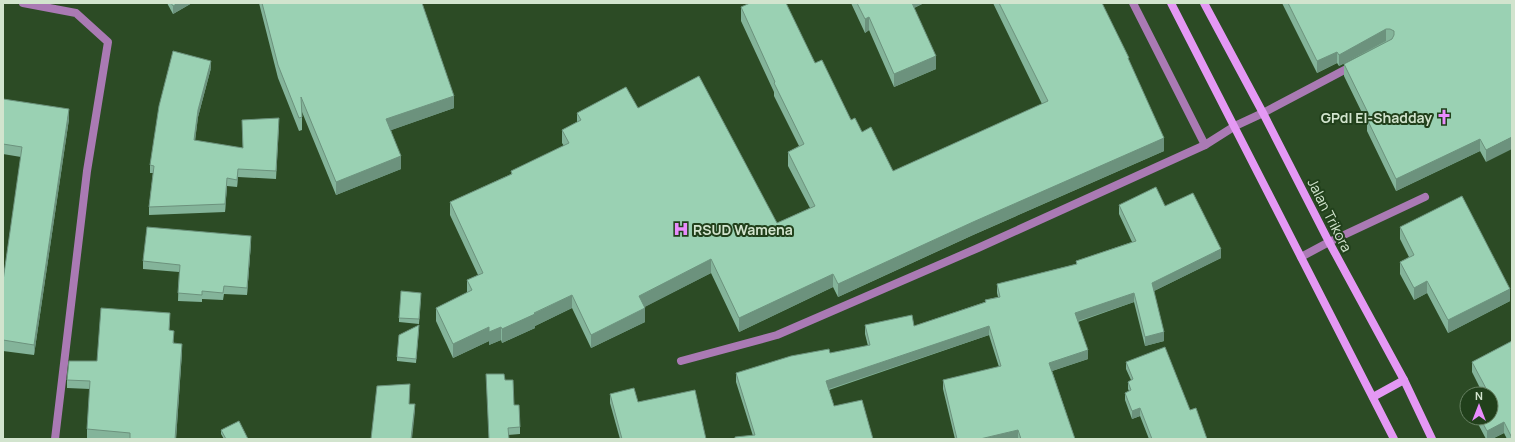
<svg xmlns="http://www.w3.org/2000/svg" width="1515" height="442" font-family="Manrope,sans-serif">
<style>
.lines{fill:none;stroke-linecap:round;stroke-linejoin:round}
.service{stroke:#aa7ab4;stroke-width:8}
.minor{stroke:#aa7ab4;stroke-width:8}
.secondary{stroke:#e498f4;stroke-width:8}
.wall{fill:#84b49a}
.shaded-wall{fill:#6c927d}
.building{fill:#9ad1b3;stroke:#6c927d}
.labels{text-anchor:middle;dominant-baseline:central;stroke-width:4;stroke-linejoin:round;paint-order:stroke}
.poi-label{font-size:14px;font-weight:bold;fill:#d2e4ce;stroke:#21401b;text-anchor:end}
.street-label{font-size:14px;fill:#d2e4ce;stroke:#21401b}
</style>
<rect width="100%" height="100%" fill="#2c4b25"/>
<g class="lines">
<g class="service">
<path d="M1205 145 1235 126 1263 113 1352 66"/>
<path d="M1301 257 1329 242 1425 197"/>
<path d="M681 361 777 335 978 248 1205 145 1133 3"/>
</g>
<path class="minor" d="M23 3 76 13 108 42 87 171 55 439"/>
<g class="secondary">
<path d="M1171 3 1394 439"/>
<path d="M1204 3 1263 113 1329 242 1404 380 1432 439"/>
<path d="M1373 397 1404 380"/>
</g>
</g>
<g class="wall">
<path d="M167 3H192L173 14Z"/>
<path d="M259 3H422L454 108 391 130 401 169 336 195 302 112V130L299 131 278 78Z"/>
<path d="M851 3H924L914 8 936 69 894 87 869 30 865 33Z"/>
<path d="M993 3H1102L1129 62 1164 151 973 235 838 297 833 287 739 332 711 273 644 307 645 322 591 348 572 308 535 326V328L502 343 501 340 489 345V341L453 358 436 321V308L467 293V280L478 275 450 215V202L511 174V171L564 146 562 143V130L577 122V113L638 108 777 223 810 208 788 166V152L799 146 774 96V92L741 21V7L815 63 851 120 862 132 893 171 1042 104Z"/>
<path d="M1282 3H1512L1486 162 1480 151 1396 191 1367 131V123L1344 76V64L1388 41 1339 66 1337 63 1317 73Z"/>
<path d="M211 68 198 117 195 141 243 148 242 120 279 125 276 179 238 177 237 187 227 186 225 212 149 215V207L153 173H150V165Z"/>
<path d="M3 99 69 119 34 355 3 351V281L21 157 3 154Z"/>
<path d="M1119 205 1165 206 1221 258 1154 291 1164 341 1145 346 1134 302 1078 322 1088 359 1052 371 1075 439H955L943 389V380L999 367 989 335 829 390 834 406 873 439 753 436 736 382V373L868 346 865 334V325L914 326 985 302V300L998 297 997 293V284L1076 264V261L1132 242 1119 214Z"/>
<path d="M1400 227 1510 301 1448 333 1427 293 1414 300 1400 274V262L1409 257 1400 239Z"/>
<path d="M251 243 247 295 224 294 223 300 202 299V302L178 301 179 272 143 269V261Z"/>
<path d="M421 297 419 324 399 322V318Z"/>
<path d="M170 321 169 330 174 343 182 352 176 439H102L87 438V429L90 389 67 388V380L97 361Z"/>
<path d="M419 329 416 363 397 361V357Z"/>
<path d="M1512 341V439H1507L1504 433 1492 439H1486L1475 418H1491V394H1483L1472 372V362Z"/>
<path d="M1126 362 1190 410 1207 439H1149L1140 416 1132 419 1125 400V393L1129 391 1128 389V382L1131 380 1126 369Z"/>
<path d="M505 380 514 405 520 427V434L508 435Z"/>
<path d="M610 394 638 402 706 439H620L610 403Z"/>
<path d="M221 430 248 439H224L221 434Z"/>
</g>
<g class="shaded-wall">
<path d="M178 3H192L173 14V6Z"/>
<path d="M910 3H924L910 10Z"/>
<path d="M869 17V30L865 33V19Z"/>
<path d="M1386 29V41L1339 66V55Z"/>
<path d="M1337 52V63L1317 73V61Z"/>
<path d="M936 56V69L894 87V74Z"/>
<path d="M211 61V68L198 117 194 148V140L198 110Z"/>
<path d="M454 96V108L386 132V119Z"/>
<path d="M69 109V119L34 355V345Z"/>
<path d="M1512 137V149L1486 162V150Z"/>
<path d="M1164 138V151L973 235 838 297V284L973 222Z"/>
<path d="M1480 139V151L1396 191V179Z"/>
<path d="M401 156V169L336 195V182Z"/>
<path d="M238 169V177L237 187V180Z"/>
<path d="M227 178V186L225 212V204Z"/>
<path d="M251 236V243L247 295V288Z"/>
<path d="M1221 249V258L1152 292V283Z"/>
<path d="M711 259V273L639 310V296Z"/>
<path d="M833 274V287L739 332V318Z"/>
<path d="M1427 281V293L1414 300V288Z"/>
<path d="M1510 289V301L1448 333V320Z"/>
<path d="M1134 293V302L1075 322V313Z"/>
<path d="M572 295V308L535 326V328L502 343V329Z"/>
<path d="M645 308V322L591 348V335Z"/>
<path d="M989 326V335L826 390V381Z"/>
<path d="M489 327V341L453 358V344Z"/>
<path d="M501 327V340L489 345V332Z"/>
<path d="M1164 332V341L1145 346V337Z"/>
<path d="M182 344V352L176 439H175Z"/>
<path d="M1088 350V359L1049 372V363Z"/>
<path d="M415 404V411L412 439H411Z"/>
<path d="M1140 408V416L1132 419V411Z"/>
<path d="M1504 422V433L1492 439H1487V431Z"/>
<path d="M1018 430V439H980Z"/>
</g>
<g class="building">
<path d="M171 3H178L173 6Z"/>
<path d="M262 3H422L454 96 386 119 401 156 336 182 301 97 302 117 299 118 278 65Z"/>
<path d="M750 3H786L815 63 822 60 851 120 855 118 862 132 871 127 893 171 1048 101 999 3H1102L1129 58H1128L1164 138 973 222 838 284 833 274 739 318 711 259 639 296 645 308 591 335 572 295 534 313 535 314 502 329 501 327 489 332V327L453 344 436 308 472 290 467 280 483 273 450 202 512 174 511 171 569 143 562 130 581 120 577 113 626 87 638 108 699 76 777 223 815 206 788 152 804 144 774 83 775 82 741 7Z"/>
<path d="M857 3H912L936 56 894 74 869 17 865 19Z"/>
<path d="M1288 3H1512V137L1486 150 1480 139 1396 179 1367 119 1370 117 1344 64 1392 39 1394 35V31L1390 29H1386L1339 55 1337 52 1317 61Z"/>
<path d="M173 51 211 61 198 110 194 140 243 148 242 120 279 118 276 171 238 169 237 180 227 178 225 204 149 207 154 166 150 165 159 106Z"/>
<path d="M3 99 69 109 34 345 3 340V281L22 147 3 144Z"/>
<path d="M1156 187 1165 206 1193 193 1221 249 1152 283 1164 332 1145 337 1134 293 1075 313 1088 350 1049 363 1075 439H1021L1018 430 980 439H957L943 380 1001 366 989 326 826 381 834 406 862 400 873 439H735V437L755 435 736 373 791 356 829 349 830 353 870 345 865 325 912 315 914 326 986 302 985 300 1000 297 997 284 1077 264 1076 261 1136 241 1119 205Z"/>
<path d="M1462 196 1510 289 1448 320 1427 281 1414 288 1400 262 1414 255 1400 227Z"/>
<path d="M147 227 251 236 247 288 224 286 223 293 202 291V295L178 293 180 265 143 261Z"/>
<path d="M401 291 421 293 419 319 399 318Z"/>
<path d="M101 308 170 313 169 330 174 331 173 343 182 344 175 439H130V433L87 429 90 381 67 380 69 361H97Z"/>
<path d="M419 325 416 359 397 357 399 335Z"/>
<path d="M1512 341V438L1504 422 1487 431 1480 418H1491V394H1489L1472 362Z"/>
<path d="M1165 347 1190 410 1196 408 1207 439H1152L1140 408 1132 411 1125 393 1131 390 1128 382 1133 379 1126 362Z"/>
<path d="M486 374H504L505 380H513L514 405H519L520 427 508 428 509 439H489Z"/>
<path d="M410 384 409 404H415L411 439H371L377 386Z"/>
<path d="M634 388 638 402 695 390 706 439H622L610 394Z"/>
<path d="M239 421 248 439H226L221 430Z"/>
</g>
<defs>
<symbol id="church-bare" viewBox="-9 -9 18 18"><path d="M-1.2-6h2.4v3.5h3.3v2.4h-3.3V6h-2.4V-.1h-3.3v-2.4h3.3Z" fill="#e98dfd" stroke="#21401b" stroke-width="2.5" paint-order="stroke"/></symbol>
<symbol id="hospital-bare" viewBox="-9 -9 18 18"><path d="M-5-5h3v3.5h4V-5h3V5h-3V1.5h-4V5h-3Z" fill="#e98dfd" stroke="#21401b" stroke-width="2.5" paint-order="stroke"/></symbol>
</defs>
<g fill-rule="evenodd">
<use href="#church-bare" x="1433" y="106" width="22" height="22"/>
<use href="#hospital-bare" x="670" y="218" width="22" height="22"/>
</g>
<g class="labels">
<g class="poi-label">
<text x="1432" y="117">GPdI El-Shadday</text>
<text x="693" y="229" text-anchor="start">RSUD Wamena</text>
</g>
<g class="street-label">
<text transform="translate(1330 215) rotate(63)">Jalan Trikora</text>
</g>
</g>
<rect width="1515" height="442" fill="none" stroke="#d2e4ce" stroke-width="8"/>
<g transform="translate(1479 406)"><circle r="19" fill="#21401b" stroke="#688263"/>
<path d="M0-3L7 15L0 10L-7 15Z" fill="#e98dfd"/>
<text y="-6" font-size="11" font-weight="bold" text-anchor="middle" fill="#d2e4ce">N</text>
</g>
</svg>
